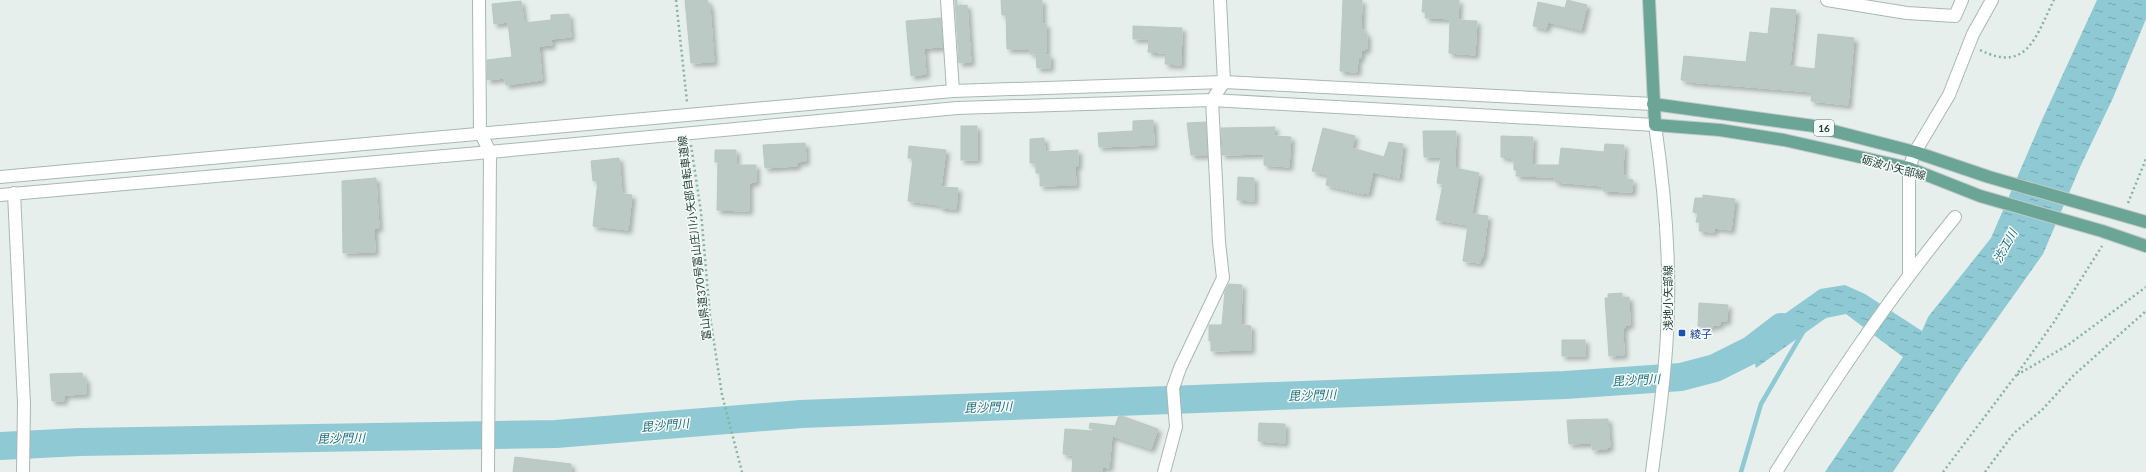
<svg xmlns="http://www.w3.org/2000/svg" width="2146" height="472" font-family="Lato,'Noto Sans JP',sans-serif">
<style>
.water{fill:url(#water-ripples)}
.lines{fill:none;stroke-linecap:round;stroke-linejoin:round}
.stream{stroke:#8ec9d4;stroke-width:4.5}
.river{stroke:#8ec9d4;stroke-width:28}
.building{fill:#bbcac4;stroke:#b8c9c2;filter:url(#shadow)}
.minor-casing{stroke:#a8b8b2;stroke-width:14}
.tertiary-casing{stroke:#a8b8b2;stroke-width:14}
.secondary-casing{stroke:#a4bbb3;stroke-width:14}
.primary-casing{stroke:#c2cac8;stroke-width:14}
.path{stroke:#86b3a5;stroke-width:2.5;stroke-dasharray:2 3;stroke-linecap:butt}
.minor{stroke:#fff;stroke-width:12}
.tertiary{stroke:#fff;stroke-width:12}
.secondary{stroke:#fff;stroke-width:12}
.primary{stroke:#6aa596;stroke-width:12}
.transit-dot{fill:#1a4fb4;stroke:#f7fbf9;stroke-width:1.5}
.labels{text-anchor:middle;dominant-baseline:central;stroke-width:3;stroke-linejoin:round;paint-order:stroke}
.shield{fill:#f7fbf9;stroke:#637a73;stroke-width:1}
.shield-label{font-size:10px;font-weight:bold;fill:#24423a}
.street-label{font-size:11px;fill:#24423a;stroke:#f7fbf9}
.transit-label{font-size:11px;fill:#164399;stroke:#f7fbf9;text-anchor:start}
.water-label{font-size:12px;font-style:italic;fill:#1c6f80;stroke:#f7fbf9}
</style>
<defs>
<pattern id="water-ripples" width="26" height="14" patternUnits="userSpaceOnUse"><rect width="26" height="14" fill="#8ec9d4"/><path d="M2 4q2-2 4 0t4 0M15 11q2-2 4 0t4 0" fill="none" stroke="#74a5ad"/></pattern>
<filter id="shadow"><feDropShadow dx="3.5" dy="3.5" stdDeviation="2" flood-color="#0004"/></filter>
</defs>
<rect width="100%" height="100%" fill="#e6efeb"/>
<path class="water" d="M2097 0H2146V19L2113 98 2081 165 2043 254 1967 361 1893 472H1825L1903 357 1846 314 1826 318 1756 368 1749 339 1820 289 1845 285 1865 294 1922 331 1928 317 1991 238 2041 122Z"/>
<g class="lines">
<path class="stream" d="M1741 472 1761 404 1803 332"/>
<path class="river" d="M0 446 80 442 556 434 801 414 1565 385 1681 377 1715 368 1751 350 1781 327"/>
</g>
<g class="building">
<path d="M685 0H707L710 7 714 62 691 63Z"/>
<path d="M955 0H957V6L967 5 971 62 959 63Z"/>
<path d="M1001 0H1042V24H1046V53L1030 54V49H1007L1006 15H1002Z"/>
<path d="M1343 0H1362L1361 30H1364V34H1367V49L1361 51V58H1358L1357 72 1340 71Z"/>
<path d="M1423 0H1459L1458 19 1425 18 1426 12H1422Z"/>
<path d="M1567 0 1587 5 1581 30 1548 22 1546 29 1533 26 1538 2 1565 8Z"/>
<path d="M521 1 524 23 551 20V15L569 14 571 37 551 39 552 45 539 46 542 80 506 85 504 78 487 80V60L512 57 508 22 494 24 492 4Z"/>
<path d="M1771 8 1796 10 1790 66 1815 69 1818 34 1854 38 1848 105 1811 101 1812 92 1689 82V81L1681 80 1684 56 1746 62 1750 32 1768 34Z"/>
<path d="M941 18 943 47 924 48 926 74 911 76 906 21Z"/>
<path d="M1450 20 1477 21 1475 55 1449 53Z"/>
<path d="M1133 26 1182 28 1181 65 1165 64 1166 53 1148 52 1149 39H1133Z"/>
<path d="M1036 55H1050V68H1037Z"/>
<path d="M1153 120 1154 145 1099 147 1098 133 1133 131V121Z"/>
<path d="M1206 122 1207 155H1191L1187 123Z"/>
<rect x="961" y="126" width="16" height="34"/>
<path d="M1275 127 1274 136 1291 137 1289 167 1264 165V154L1222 155 1221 128Z"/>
<path d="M1323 128 1355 136 1352 148 1384 157 1389 142 1403 144 1399 178 1373 172 1368 194 1363 192V194L1326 185 1328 175 1312 171Z"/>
<path d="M1423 131H1456L1455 168 1479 173 1472 214 1488 216 1483 257H1481L1480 263 1463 261 1468 225 1436 220 1443 184 1437 183 1441 157H1424Z"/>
<path d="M1501 136 1533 137 1532 165H1559L1561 148 1604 152 1605 144 1624 145 1623 176H1626V179L1633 180 1632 192 1603 191V186L1555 182V177L1516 176 1517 170H1514V160H1512V158L1501 157Z"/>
<path d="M1044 138 1045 152 1078 150V166H1075L1076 185 1040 186V173H1036V163H1030V139Z"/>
<path d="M805 143 806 161 797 162V166L765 168 763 145Z"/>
<path d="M909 146 946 150 941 187 958 188 956 209 941 208 939 205 908 201 913 158H908Z"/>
<path d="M715 150H736V165H756V182L749 183V211L717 210 718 162H715Z"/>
<path d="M619 158 622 194 632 195 628 230 593 226 598 180 593 181 591 161Z"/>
<path d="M1238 177 1254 178V201L1237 200Z"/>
<path d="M376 178 379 228H374L375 252 343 253 342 181Z"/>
<path d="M1703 195 1735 199 1731 230 1714 228V232L1699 231 1700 222H1696L1698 213 1693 212 1695 198H1703Z"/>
<path d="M1229 284 1242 285 1241 325 1251 326V350L1211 351V341H1209V325H1222L1225 291Z"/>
<path d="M1622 293V298L1629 297 1630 325H1625V328H1623L1624 355 1609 356 1605 298H1608V294Z"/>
<path d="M1699 303 1728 305 1727 321H1720V325H1713V327L1698 326Z"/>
<rect x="1562" y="340" width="23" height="16"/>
<path d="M82 373 83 379H86V394L64 395V401H52L50 374Z"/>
<path d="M1119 415 1158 429 1151 449 1112 436 1109 468 1102 467V472H1072L1073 455 1063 454 1065 429 1093 431V429L1089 428 1090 423 1115 426Z"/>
<path d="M1608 419 1610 447H1607V449L1592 450V443L1569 444 1567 420Z"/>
<path d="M1259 423 1285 424V443L1258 441Z"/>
<path d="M515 457 571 464V472H513Z"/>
</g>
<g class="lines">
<defs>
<g id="minor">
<path d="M479 0 480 132"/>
<path d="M947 0 953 91"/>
<path d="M1827 0 1907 13 1955 16 1962 0"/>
<path d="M14 193 24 404 23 472"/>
<path d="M1909 274V168"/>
<path d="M1164 472 1176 427 1173 388 1180 368 1223 278 1219 242 1212 100"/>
<path d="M1776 472C1832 383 1888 299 1955 217"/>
</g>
<g id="tertiary">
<path d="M1212 100 1224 82 1220 0"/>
<path d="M480 132 490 152 488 472"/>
<path d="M1909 168 1915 152 1949 95 1973 34 1992 0"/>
<path d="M0 177 953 91 1224 82 1653 104"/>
<path d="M0 195 490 152 957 108 1212 100 1655 125"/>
</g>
<path id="secondary" d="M1652 472C1658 426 1665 380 1667 333 1671 264 1665 193 1655 125"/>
<g id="primary">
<path d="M1649 0 1655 125 1720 130 1784 140 1909 168 1980 196 2102 231 2146 246"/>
<path d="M1653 104 1814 126 1915 152 1989 177 2146 222"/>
</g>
</defs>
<use href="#minor" class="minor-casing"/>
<use href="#tertiary" class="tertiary-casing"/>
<use href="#secondary" class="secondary-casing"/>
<use href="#primary" class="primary-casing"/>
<g class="path">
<path d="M676 0 687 102"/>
<path d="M1980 50C2028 74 2036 35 2054 0"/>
<path d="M691 145 701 212 710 316 722 395 742 472"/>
<path d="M2128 203 2146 159"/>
<path d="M2017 375 2068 345 2146 287"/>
<path d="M1943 472 2017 374 2054 322 2102 246"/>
<path d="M1985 472 2014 433 2042 410 2074 375 2146 311"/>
</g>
<use href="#minor" class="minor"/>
<use href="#tertiary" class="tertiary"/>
<use href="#secondary" class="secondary"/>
<use href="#primary" class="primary"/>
</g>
<rect class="transit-dot" x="1678" y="329" width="8" height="8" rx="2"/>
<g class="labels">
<rect class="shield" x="1814" y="120" width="20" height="16" rx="3"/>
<g class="shield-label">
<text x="1824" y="128">16</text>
</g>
<g class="street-label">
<text transform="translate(1894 167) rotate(15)">砺波小矢部線</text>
<text transform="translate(694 238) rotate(-97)">富山県道370号富山庄川小矢部自転車道線</text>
<text transform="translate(1667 298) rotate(-90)">浅地小矢部線</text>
</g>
<g class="transit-label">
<text x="1690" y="333">綾子</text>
</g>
<g class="water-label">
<text transform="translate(2005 246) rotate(-61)">渋江川</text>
<text transform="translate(1636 380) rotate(-3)">毘沙門川</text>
<text transform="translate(1312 395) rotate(-2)">毘沙門川</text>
<text transform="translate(988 407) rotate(-2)">毘沙門川</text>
<text transform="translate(665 425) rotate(-5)">毘沙門川</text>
<text transform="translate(341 438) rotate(-1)">毘沙門川</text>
</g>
</g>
</svg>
